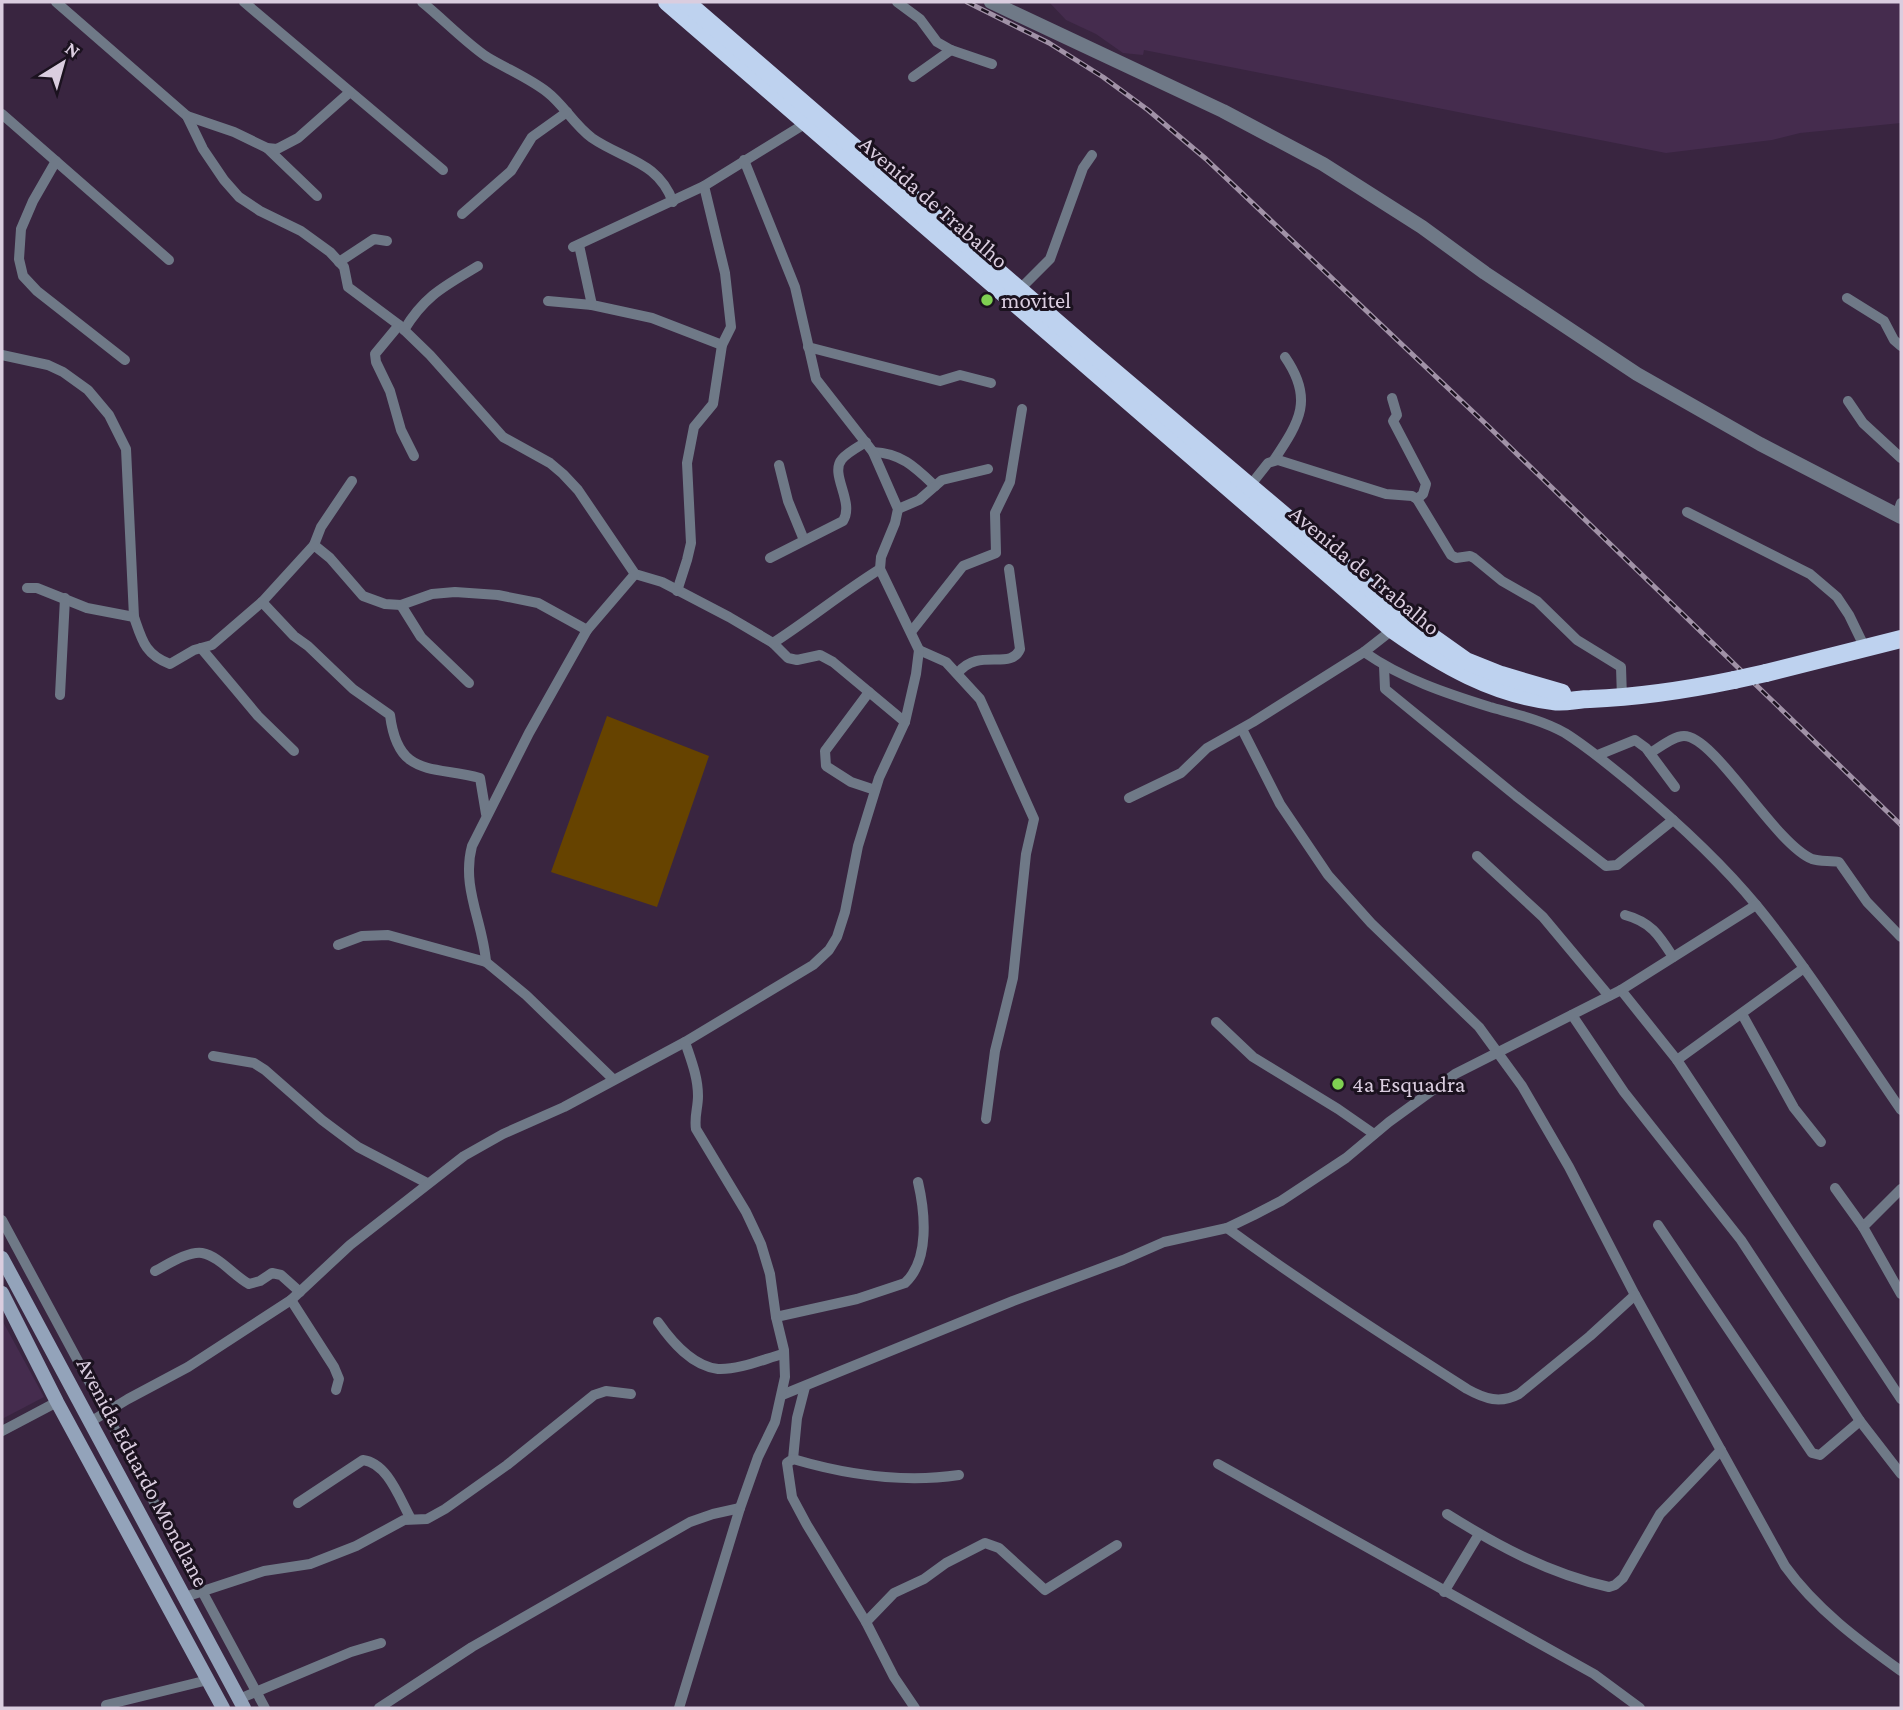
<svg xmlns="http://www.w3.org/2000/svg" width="1903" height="1710" font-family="'Crimson Pro',serif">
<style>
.built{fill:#452c4e}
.green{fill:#664300}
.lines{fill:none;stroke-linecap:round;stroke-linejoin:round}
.minor{stroke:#6f7987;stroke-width:10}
.tertiary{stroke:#6f7987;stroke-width:14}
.secondary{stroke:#93a3ba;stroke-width:14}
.trunk{stroke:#bed2ef;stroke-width:18}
.rail-casing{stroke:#a192a7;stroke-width:5}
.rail{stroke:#1b121f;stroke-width:2.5;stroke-dasharray:8;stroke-linecap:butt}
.trunk-bridge{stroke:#bed2ef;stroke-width:18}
.poi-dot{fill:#7fd052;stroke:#1b121f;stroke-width:2.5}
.labels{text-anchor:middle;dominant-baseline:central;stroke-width:6;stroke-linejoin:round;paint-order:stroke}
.street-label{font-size:23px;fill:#dacddf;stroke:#1b121f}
.poi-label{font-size:23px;fill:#dacddf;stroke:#1b121f;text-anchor:start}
</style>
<rect width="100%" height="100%" fill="#392540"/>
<g class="built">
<path d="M1049 2H1901V123L1800 133 1772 140 1666 153 1144 50 1143 55 1123 53 1096 34 1066 20Z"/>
<path d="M2 1320 44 1397 2 1419Z"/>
</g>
<path class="green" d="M607 716 709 756 657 907 551 872Z"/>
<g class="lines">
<g class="minor">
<path d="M56 2 187 116 203 149 224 180 239 197 260 211 301 231 330 252 344 267 348 287 399 325 430 355 503 437 550 463 563 474 578 490 635 574 662 582 729 617 773 643 788 658 797 660 820 655 833 662 905 722"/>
<path d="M244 2 443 170"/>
<path d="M422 2C442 18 466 43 487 57 507 69 529 78 547 92 564 105 574 125 592 138 624 160 658 161 673 202"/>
<path d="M897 2 920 19 937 42 951 50 992 64"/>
<path d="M913 77 951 50"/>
<path d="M2 114 169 260"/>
<path d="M187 116 234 132 267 148 277 149 298 138 350 92"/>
<path d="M267 148 317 196"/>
<path d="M56 161 33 201 21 229 19 259 23 276 37 291 125 360"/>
<path d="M462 214 511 171 532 137 567 112"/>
<path d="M579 245 592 305 652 318 722 345"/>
<path d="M573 247 704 186 811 120"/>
<path d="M339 262 374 239 387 241"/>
<path d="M1019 290 1050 259 1083 168 1092 155"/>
<path d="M1847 298 1884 321 1894 340 1901 346"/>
<path d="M548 301 592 305"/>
<path d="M399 325 375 354 376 362 390 391 401 430 414 456"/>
<path d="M404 330C425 295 445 286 478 266"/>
<path d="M808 347 940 381 960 375 991 383"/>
<path d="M2 355 48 365 63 372 88 390 109 415 126 449 134 617C142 640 145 655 170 664L194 650 212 645 262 602 314 545 330 558 363 596 385 604 401 605 432 594 455 592 498 595 538 603 587 630"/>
<path d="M1392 398 1397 415 1393 421 1426 484 1423 494 1417 499"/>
<path d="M1848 401 1863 423 1901 458"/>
<path d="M873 452C901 453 915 467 935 486"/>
<path d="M1274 460C1300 421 1314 399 1285 357"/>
<path d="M779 465 788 501 804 540"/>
<path d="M1249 487 1268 463 1278 460 1386 494 1412 496 1417 499 1451 555 1456 558 1470 556 1474 558 1502 581 1537 601 1577 640 1621 667 1622 698"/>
<path d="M898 509 919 500 942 480 988 469"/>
<path d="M1687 512 1810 574 1837 597 1849 615 1865 648"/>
<path d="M1897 515 1901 503"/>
<path d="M314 545 321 527 352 481"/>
<path d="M770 558 843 521C855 502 829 474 842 459 848 452 858 447 866 442"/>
<path d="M27 588H37L87 608 134 617"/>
<path d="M677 591 687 560 691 543 687 463 694 427 713 404 722 345 731 327 725 273 704 186"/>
<path d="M262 602 294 636 308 646 353 689 390 715C398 778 431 765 480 778L486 814"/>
<path d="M401 605 421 637 469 683"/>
<path d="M911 632 963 566 996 553 995 513 1010 482 1022 409"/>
<path d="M773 643C810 619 843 592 880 569"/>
<path d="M201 648 258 716 294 751"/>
<path d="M919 650 946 662 980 699 1034 819 1026 854 1013 978 995 1051 986 1119"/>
<path d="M1364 652C1403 679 1445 693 1490 707 1515 714 1542 720 1565 733 1589 748 1610 766 1632 784 1676 821 1721 862 1757 906 1810 971 1854 1042 1901 1110"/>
<path d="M1384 666 1385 689 1516 796 1606 866 1617 865 1673 820"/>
<path d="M958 673C978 647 1011 671 1020 649L1009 569"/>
<path d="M869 692 825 751 826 766 851 782 875 790"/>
<path d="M60 695 65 598"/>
<path d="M1242 729 1280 804 1328 875 1371 923 1479 1027 1522 1086 1569 1167 1635 1295 1785 1566C1816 1609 1858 1640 1901 1671"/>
<path d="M1650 753C1659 748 1673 736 1684 736 1715 736 1774 843 1812 859 1820 862 1831 860 1839 862L1867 902 1901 937"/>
<path d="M1598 755 1635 740 1646 748 1675 787"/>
<path d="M1129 798 1181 773 1207 748 1253 722 1364 652 1396 627"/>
<path d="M1477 856 1543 917 1609 996"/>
<path d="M1625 915C1651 922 1659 935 1673 957"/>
<path d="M338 945 362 936 388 935 486 962 526 995 613 1079"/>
<path d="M486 962C483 922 461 887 472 846L529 733 587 630 635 574"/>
<path d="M1621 990 1677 1060 1901 1399"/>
<path d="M1742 1014 1794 1108 1821 1142"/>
<path d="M1572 1015 1624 1092 1741 1240 1860 1421 1901 1474"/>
<path d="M1216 1022 1253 1057 1338 1109 1374 1134"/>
<path d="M213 1056 254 1063 265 1070 322 1120 358 1147 427 1183"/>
<path d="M1677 1060 1804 968"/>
<path d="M1835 1188 1863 1227 1901 1189"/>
<path d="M2 1220 265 1708"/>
<path d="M1658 1225 1812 1453 1820 1455 1860 1421"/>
<path d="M1863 1227 1901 1294"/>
<path d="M1227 1228C1305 1285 1386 1337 1467 1389 1485 1399 1500 1404 1519 1394L1590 1336 1635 1295"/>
<path d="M155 1271C167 1265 188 1251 202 1253 219 1256 234 1276 249 1284L260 1281 272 1273 281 1275 300 1292"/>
<path d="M291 1300 334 1367 339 1379 336 1390"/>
<path d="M776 1317 857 1299 905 1283C930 1260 925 1212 918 1182"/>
<path d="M658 1322C672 1342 692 1366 718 1369 739 1370 764 1359 783 1354"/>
<path d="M805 1387 797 1418 793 1459 787 1463 792 1497 807 1525 866 1622 894 1677 915 1708"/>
<path d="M782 1395 1013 1301 1123 1260 1164 1242 1227 1228 1254 1215 1281 1201 1346 1158 1389 1122 1455 1074 1621 990 1756 905"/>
<path d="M90 1422 128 1399 188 1367 291 1300 350 1245 464 1156 503 1134 564 1107 685 1042 813 965 829 950 837 937 845 912 858 846 879 778 905 722 916 674 919 650 880 569 881 557 895 523 898 509 873 452 816 379 795 287 744 160"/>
<path d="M2 1431 57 1402"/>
<path d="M793 1459C847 1475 904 1483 959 1475"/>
<path d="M1218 1464 1594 1674 1640 1708"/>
<path d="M298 1503 363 1460C388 1463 400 1500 411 1519"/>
<path d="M1447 1514C1498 1546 1550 1574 1609 1587L1615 1585 1623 1578 1660 1514 1721 1450"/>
<path d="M1444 1592 1479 1534"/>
<path d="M185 1597 264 1571 310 1564 356 1546 404 1520 427 1519 445 1509 507 1465 594 1395 606 1391 631 1394"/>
<path d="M866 1622 894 1593 924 1579 946 1563 985 1543 999 1548 1045 1590 1117 1545"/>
<path d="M239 1699 351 1652 381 1643"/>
<path d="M106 1705 208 1680"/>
<path d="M379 1708 472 1647 690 1522 713 1514 740 1508"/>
<path d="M679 1708 740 1508 758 1457 775 1422 785 1377 784 1350 776 1317 770 1274 761 1244 746 1212 696 1129C694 1117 698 1108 698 1096 698 1077 691 1060 685 1042"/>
</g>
<path class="tertiary" d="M991 2 1223 111 1323 164 1422 227 1485 273 1637 374 1760 444 1901 517"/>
<g class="secondary">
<path d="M2 1258 244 1708"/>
<path d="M2 1293 57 1402 223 1708"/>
</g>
<g class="trunk">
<path d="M667 2 1393 630C1441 664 1493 694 1553 701 1565 703 1578 699 1590 699 1640 697 1686 690 1734 680"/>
<path d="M686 2 1091 352 1404 617 1466 661 1501 675 1562 693"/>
<path d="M1766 673 1901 639"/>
</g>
<defs>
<path id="rail" d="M967 2 1049 43 1103 77 1148 110 1206 159 1488 426 1901 825"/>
</defs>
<use href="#rail" class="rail-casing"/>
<use href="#rail" class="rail"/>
<path class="trunk-bridge" d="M1734 680 1766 673"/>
</g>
<g class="poi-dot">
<circle cx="987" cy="300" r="7"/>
<circle cx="1338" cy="1084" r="7"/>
</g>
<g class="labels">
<g class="street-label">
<text transform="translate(934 202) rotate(41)">Avenida de Trabalho</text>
<text transform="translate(1365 570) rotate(40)">Avenida de Trabalho</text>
<text transform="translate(143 1472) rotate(62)">Avenida Eduardo Mondlane</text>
</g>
<g class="poi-label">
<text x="1001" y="300">movitel</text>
<text x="1352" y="1084">4a Esquadra</text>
</g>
</g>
<rect width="1903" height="1710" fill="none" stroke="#dacddf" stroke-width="7"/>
<g transform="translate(63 63) rotate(37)" stroke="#1b121f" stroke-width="5" paint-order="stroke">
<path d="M0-5L12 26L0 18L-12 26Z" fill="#dacddf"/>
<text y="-10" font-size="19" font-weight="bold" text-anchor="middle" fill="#dacddf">N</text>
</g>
</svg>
